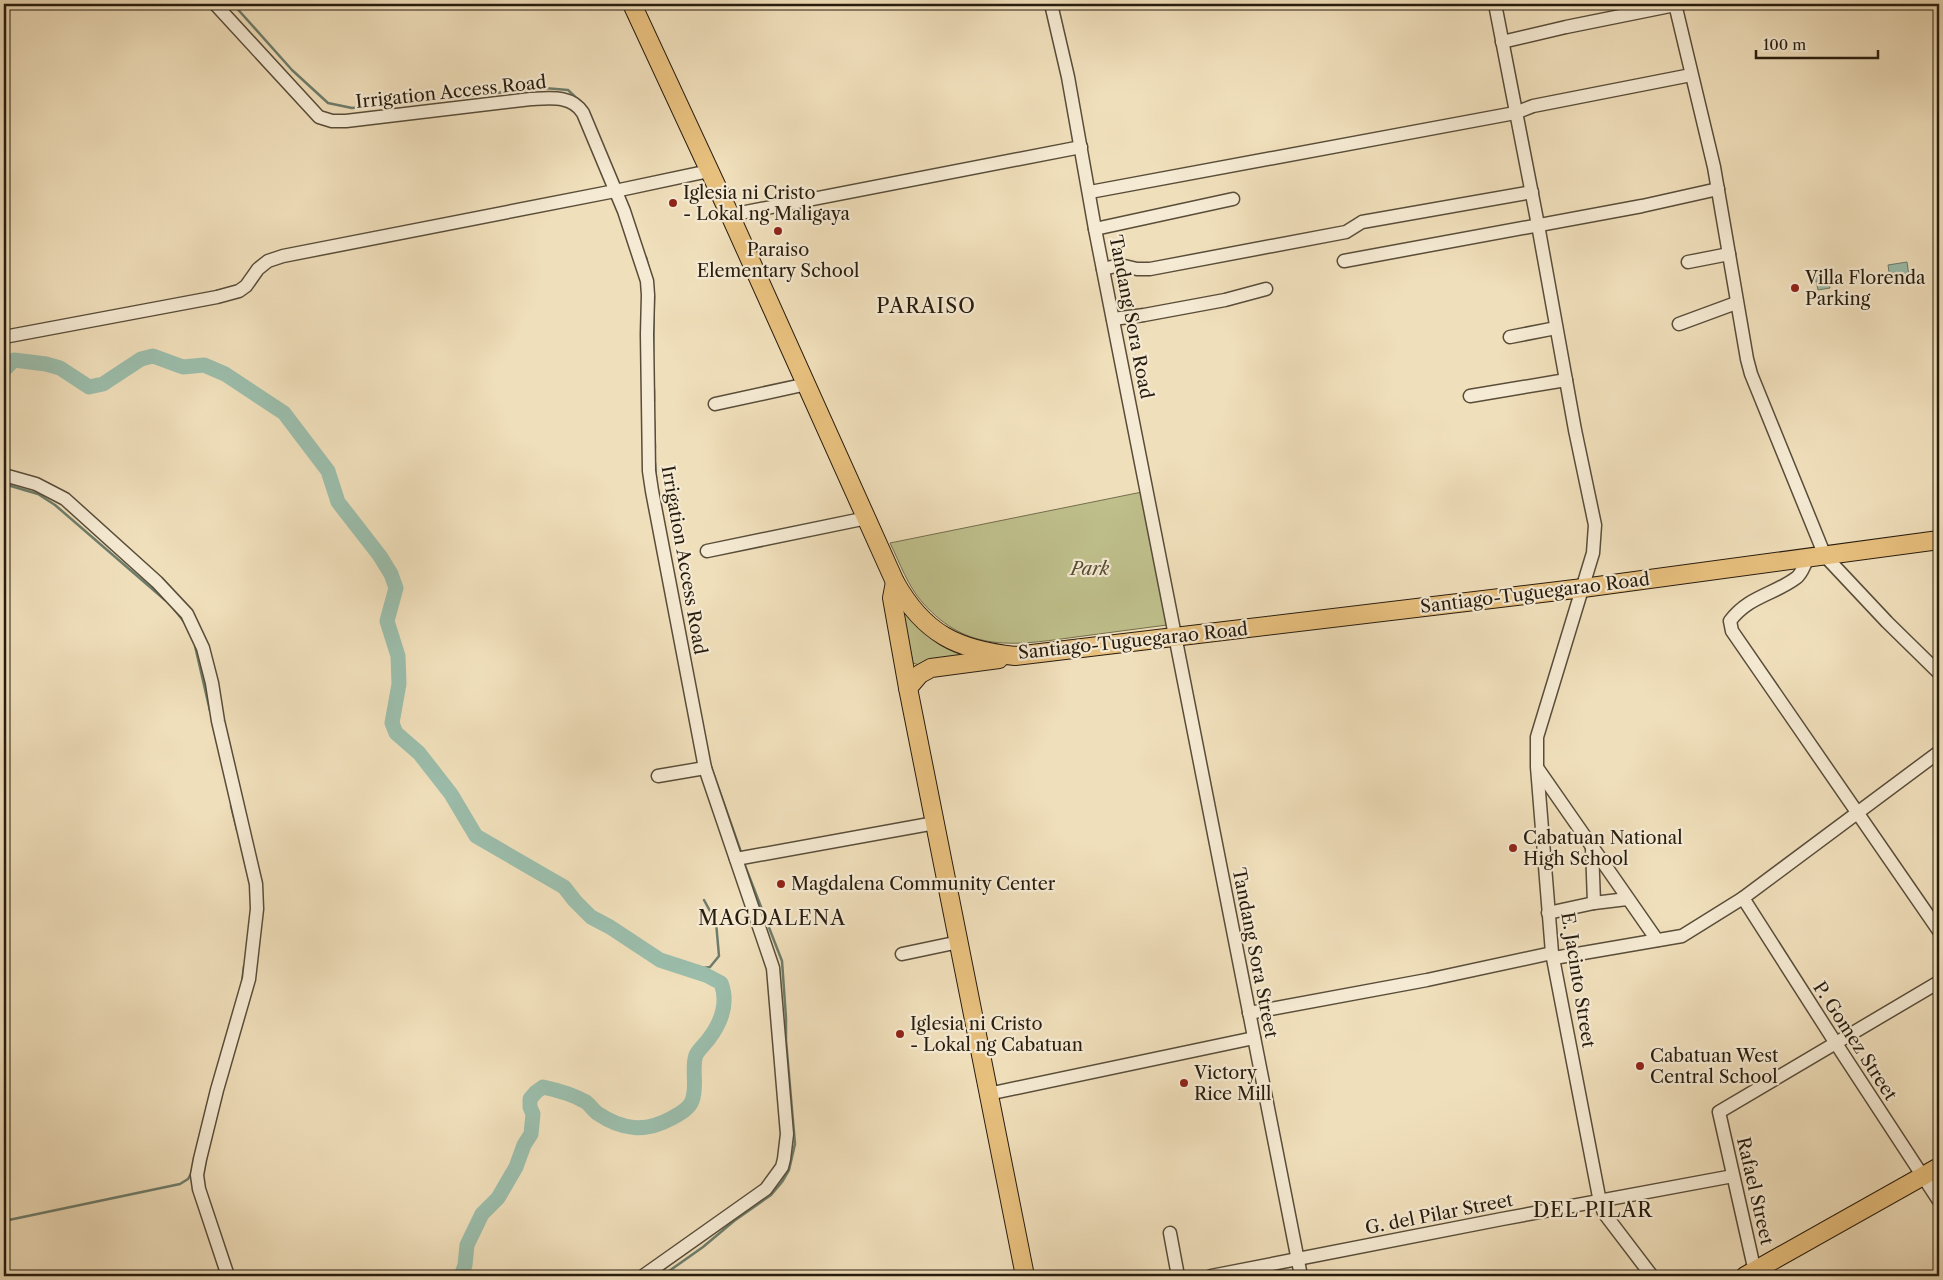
<svg xmlns="http://www.w3.org/2000/svg" width="1943" height="1280" font-family="'Libre Caslon Text',serif">
<style>
.green{fill:#bfc08c;stroke:#736e4d}
.water{fill:#9bbdab;stroke:#6d7d6c}
.lines{fill:none;stroke-linecap:round;stroke-linejoin:round}
.stream{stroke:#6d7d6c;stroke-width:2.5}
.river{stroke:#9bbdab;stroke-width:15}
.minor-casing{stroke:#594d39;stroke-width:15}
.highway-casing{stroke:#271c0e;stroke-width:20}
.minor{stroke:#f5ead3;stroke-width:12}
.highway{stroke:#e8c07e;stroke-width:18}
.poi-dot{fill:#8f2418;stroke:#f5ead3;stroke-width:2}
.labels{text-anchor:middle;dominant-baseline:central;stroke-width:4.5;stroke-linejoin:round;paint-order:stroke}
.street-label{font-size:18px;fill:#271c0e;stroke:#f5ead3}
.poi-label{font-size:18px;fill:#271c0e;stroke:#f5ead3;text-anchor:start}
.park-label{font-size:18px;font-style:italic;fill:#554d34;stroke:#f5ead3}
.quarter-label{font-size:20px;letter-spacing:1px;fill:#271c0e;stroke:#f5ead3}
</style>
<rect width="100%" height="100%" fill="#f0dfbb"/>
<filter id="stains"><feTurbulence type="fractalNoise" baseFrequency=".004" numOctaves="4"/><feColorMatrix values="0 0 0 0 .2 0 0 0 0 .09 0 0 0 0 .02 0 0 0 .5 -.17"/></filter>
<radialGradient id="worn" r=".72"><stop offset=".6" stop-color="#630" stop-opacity="0"/><stop offset="1" stop-color="#630" stop-opacity=".3"/></radialGradient>
<g class="green">
<path d="M1142 492 1167 625C1136 629 1106 633 1076 637 1016 645 968 654 923 603 908 587 900 563 890 543Z"/>
<path d="M900 598C919 627 930 645 965 656L919 665 913 663Z"/>
</g>
<g class="water">
<path d="M1907 262 1909 276 1890 279 1888 265Z"/>
<path d="M1826 270 1830 288 1818 290 1814 272Z"/>
</g>
<g class="lines">
<g class="stream">
<path d="M233 4 292 70 328 103 352 108 544 88 568 90 587 108"/>
<path d="M646 257 649 269"/>
<path d="M653 353 654 296"/>
<path d="M654 389V401"/>
<path d="M654 421 655 448"/>
<path d="M655 463 656 478"/>
<path d="M4 484 38 494 55 505 165 600"/>
<path d="M174 609 185 623"/>
<path d="M195 646 210 711"/>
<path d="M709 761 742 855"/>
<path d="M231 806 237 830"/>
<path d="M696 971 703 968 710 967 719 956 716 922 704 900"/>
<path d="M242 982 244 966"/>
<path d="M4 1221 180 1184 188 1179 192 1172"/>
<path d="M662 1276 703 1247 734 1221 771 1195 782 1182 789 1170 795 1144 786 1040V1018L782 961 744 863"/>
</g>
<path class="river" d="M4 370 14 360 46 364 60 368 89 387 103 384 141 359 153 356 183 367 204 365 225 374 284 413 328 471 338 502 380 556 391 574 396 588 387 621 398 656 399 684 392 723 396 733 419 753 451 794 476 836 564 887 575 901 591 917 610 927 660 960 706 975 721 983C729 1004 721 1023 708 1040 704 1045 699 1049 696 1055 691 1069 698 1086 692 1101 689 1109 679 1114 672 1118 645 1133 622 1130 597 1113 593 1110 590 1105 586 1102 574 1095 557 1090 543 1087L536 1092 530 1099V1107L533 1114 531 1134 524 1145 516 1167 498 1198 482 1214 467 1245 465 1265 461 1276"/>
<defs>
<g id="minor">
<path d="M215 4 319 117 332 121H346L531 99C551 98 572 95 583 113L624 211 647 281 648 295 647 334 649 471 652 491 705 768 773 968 787 1134 784 1159 782 1167 766 1189 643 1276"/>
<path d="M1051 4 1068 77 1095 229 1301 1276"/>
<path d="M1495 4 1538 225 1575 430 1595 525 1593 553 1537 737V767L1552 953 1600 1202 1604 1213 1652 1276"/>
<path d="M1675 4 1714 167 1747 359 1751 374 1825 556 1887 622 1939 673"/>
<path d="M1502 42 1566 27 1675 5"/>
<path d="M1090 192 1515 113 1533 106 1691 75"/>
<path d="M730 215 1081 147"/>
<path d="M1095 229 1233 199"/>
<path d="M1344 261 1642 206 1718 189"/>
<path d="M1688 262 1729 254"/>
<path d="M1103 269 1120 265 1137 269H1150L1346 232 1362 222 1532 192"/>
<path d="M1113 319 1144 315 1225 300 1266 289"/>
<path d="M1679 324 1736 303"/>
<path d="M4 337 217 297 239 291 246 286 258 269 268 261 283 256 615 191 709 171"/>
<path d="M1510 337 1556 328"/>
<path d="M1470 396 1566 380"/>
<path d="M715 404 807 384"/>
<path d="M4 475 36 484 65 499 157 582 187 614 203 648 212 683 218 721 256 884 257 909 249 979 217 1090 200 1159 197 1175 199 1189 228 1276"/>
<path d="M707 551 867 518"/>
<path d="M1808 558C1804 565 1802 574 1796 578 1773 595 1749 596 1730 621L1732 631 1939 931"/>
<path d="M1538 769 1657 940"/>
<path d="M658 776 705 768"/>
<path d="M1592 848 1594 903"/>
<path d="M736 859 935 823"/>
<path d="M1743 898 1835 1042 1939 1201"/>
<path d="M1548 913 1594 903 1627 899"/>
<path d="M902 954 959 942"/>
<path d="M1554 958 1682 936 1743 898 1939 752"/>
<path d="M1249 1013 1427 980 1552 953"/>
<path d="M988 1094 1254 1038"/>
<path d="M1170 1233 1178 1276"/>
<path d="M1211 1276 1502 1219 1733 1176"/>
<path d="M1758 1276 1753 1263 1719 1112 1939 982"/>
</g>
<g id="highway">
<path d="M632 4 730 215 895 582C924 634 958 650 1015 656L1583 588 1939 540"/>
<path d="M895 582 892 598 908 688 1025 1276"/>
<path d="M908 688 920 674 931 668 999 659"/>
<path d="M1745 1276 1939 1167"/>
</g>
</defs>
<use href="#minor" class="minor-casing"/>
<use href="#highway" class="highway-casing"/>
<use href="#minor" class="minor"/>
<use href="#highway" class="highway"/>
</g>
<g class="poi-dot">
<circle cx="673" cy="203" r="5"/>
<circle cx="778" cy="231" r="5"/>
<circle cx="1795" cy="288" r="5"/>
<circle cx="1513" cy="848" r="5"/>
<circle cx="781" cy="884" r="5"/>
<circle cx="900" cy="1034" r="5"/>
<circle cx="1640" cy="1066" r="5"/>
<circle cx="1184" cy="1083" r="5"/>
</g>
<g class="labels">
<g class="street-label">
<text transform="translate(451 92) rotate(-6)">Irrigation Access Road</text>
<text transform="translate(1131 317) rotate(79)">Tandang Sora Road</text>
<text transform="translate(684 560) rotate(80)">Irrigation Access Road</text>
<text transform="translate(1535 593) rotate(-7)">Santiago-Tuguegarao Road</text>
<text transform="translate(1133 641) rotate(-6)">Santiago-Tuguegarao Road</text>
<text transform="translate(1255 953) rotate(79)">Tandang Sora Street</text>
<text transform="translate(1578 980) rotate(81)">E. Jacinto Street</text>
<text transform="translate(1855 1041) rotate(57)">P. Gomez Street</text>
<text transform="translate(1755 1191) rotate(77)">Rafael Street</text>
<text transform="translate(1439 1214) rotate(-11)">G. del Pilar Street</text>
</g>
<g class="poi-label">
<text x="683" y="193">Iglesia ni Cristo<tspan x="683" dy="21">- Lokal ng Maligaya</tspan></text>
<text x="778" y="250" text-anchor="middle">Paraiso<tspan x="778" dy="21">Elementary School</tspan></text>
<text x="1805" y="278">Villa Florenda<tspan x="1805" dy="21">Parking</tspan></text>
<text x="1523" y="838">Cabatuan National<tspan x="1523" dy="21">High School</tspan></text>
<text x="791" y="884">Magdalena Community Center</text>
<text x="910" y="1024">Iglesia ni Cristo<tspan x="910" dy="21">- Lokal ng Cabatuan</tspan></text>
<text x="1650" y="1056">Cabatuan West<tspan x="1650" dy="21">Central School</tspan></text>
<text x="1194" y="1073">Victory<tspan x="1194" dy="21">Rice Mill</tspan></text>
</g>
<g class="park-label">
<text x="1090" y="569">Park</text>
</g>
<g class="quarter-label">
<text x="926" y="306">PARAISO</text>
<text x="772" y="918">MAGDALENA</text>
<text x="1593" y="1210">DEL PILAR</text>
</g>
</g>
<rect width="1943" height="1280" fill="none" stroke="#f0dfbb" stroke-width="20"/>
<rect x="5" y="5" width="1933" height="1270" fill="none" stroke="#271c0e" stroke-width="2.5"/>
<rect x="10" y="10" width="1923" height="1260" fill="none" stroke="#271c0e"/>
<path d="M1756 50v8h122v-8" fill="none" stroke="#271c0e" stroke-width="2.5"/>
<text x="1763" y="50" font-size="15" fill="#271c0e" stroke="#f5ead3" stroke-width="4" paint-order="stroke">100 m</text>
<rect width="100%" height="100%" filter="url(#stains)"/>
<rect width="100%" height="100%" fill="url(#worn)"/>
</svg>
